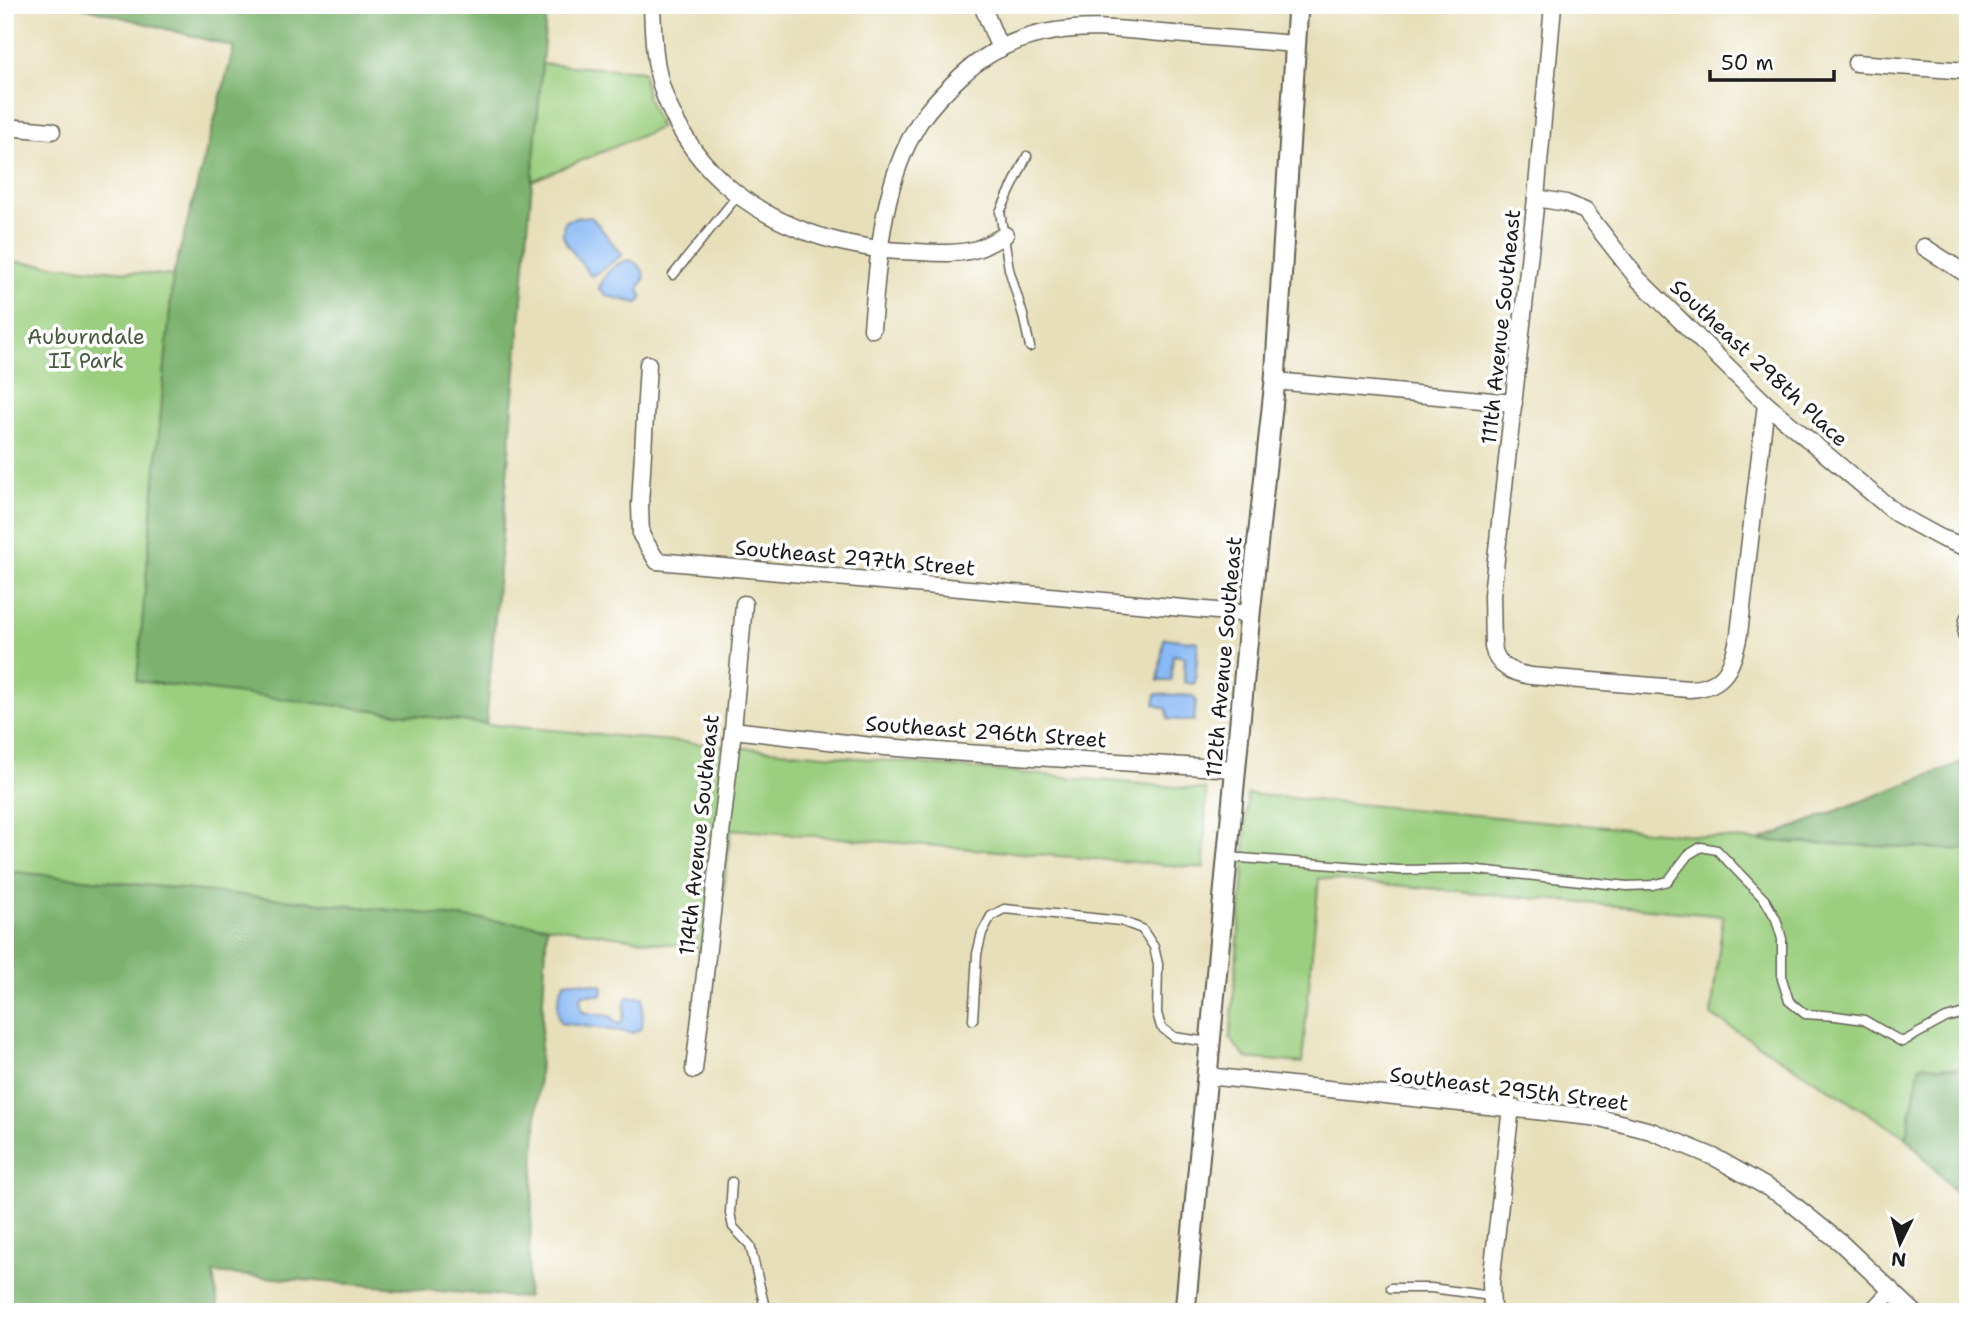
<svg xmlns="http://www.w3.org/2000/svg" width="1973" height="1317" font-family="'Shantell Sans',sans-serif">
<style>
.green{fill:#9bcf7f;stroke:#5c764e;stroke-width:2}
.forest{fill:#7cb26e;stroke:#4c6745;stroke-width:2}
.water{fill:#89baf5;stroke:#526b88;stroke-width:2}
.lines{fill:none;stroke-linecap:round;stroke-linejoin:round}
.service-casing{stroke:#636053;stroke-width:11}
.minor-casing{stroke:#636053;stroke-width:19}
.tertiary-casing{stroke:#636053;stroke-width:23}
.service{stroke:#fff;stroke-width:8}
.minor{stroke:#fff;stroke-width:16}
.tertiary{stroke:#fff;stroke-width:19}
.labels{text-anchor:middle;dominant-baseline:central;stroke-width:7;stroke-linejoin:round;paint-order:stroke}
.street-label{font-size:21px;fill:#1c1c1c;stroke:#fff}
.park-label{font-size:21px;fill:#485b3f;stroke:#fff}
</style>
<rect width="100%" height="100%" fill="#fff"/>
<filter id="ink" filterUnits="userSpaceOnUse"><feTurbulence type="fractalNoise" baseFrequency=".0143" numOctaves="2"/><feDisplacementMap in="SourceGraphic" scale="14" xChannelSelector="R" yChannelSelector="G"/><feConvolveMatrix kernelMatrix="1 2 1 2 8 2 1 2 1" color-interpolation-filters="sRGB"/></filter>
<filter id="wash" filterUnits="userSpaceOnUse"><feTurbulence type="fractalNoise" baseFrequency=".00686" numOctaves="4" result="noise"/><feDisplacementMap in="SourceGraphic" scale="28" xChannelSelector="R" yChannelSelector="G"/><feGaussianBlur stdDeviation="1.57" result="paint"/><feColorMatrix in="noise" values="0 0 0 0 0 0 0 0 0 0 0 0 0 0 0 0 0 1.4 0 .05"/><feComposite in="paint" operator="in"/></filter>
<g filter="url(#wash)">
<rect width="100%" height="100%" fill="#e7dfba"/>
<g class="green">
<path d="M542 64 643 71 647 97 660 128 532 181Z"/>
<path d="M5 261 173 276 137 681 486 724 1206 790 1204 868 731 829 716 951 547 926 5 871Z"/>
<path d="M1247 794 1758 841 1968 850V1070L1920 1065 1906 1137 1711 1015 1723 916 1319 878 1302 1063 1246 1058 1230 1039 1244 871Z"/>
</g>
<g class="forest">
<path d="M76 5H451V9L546 17 486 724 137 681 173 276 234 47Z"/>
<path d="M1968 760V850L1758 841Z"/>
<path d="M5 871 547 926 527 1298 213 1273 219 1312H5Z"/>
<path d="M1920 1065 1968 1070V1207L1906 1137Z"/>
</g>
<g class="water">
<path d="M580 217H591L595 221 622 255 593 276 590 275 567 244 563 236 564 224 568 220Z"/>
<path d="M629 260C637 262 643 269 645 277L639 288C640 294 646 299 637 303L607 296 599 289C603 275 614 263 629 260Z"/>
<path d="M1164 638 1198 642 1195 683 1193 684 1184 682 1185 657 1173 655 1171 681H1158Z"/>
<path d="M1156 694 1193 696 1196 701 1194 721 1168 719 1167 709 1154 704Z"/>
<path d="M573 981 601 985 603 988 602 995H584L580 998 582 1012 609 1016 613 1018 614 1022 620 1024C627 1017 622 1006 627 997H643L642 1028 633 1033 561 1023C555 1013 558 992 565 982Z"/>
</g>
</g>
<g filter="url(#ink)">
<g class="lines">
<defs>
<g id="service">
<path d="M1027 156 1000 212 1009 269 1023 315 1030 347"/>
<path d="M673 275 738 195"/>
<path d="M1228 857 1398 870 1469 869 1627 886 1652 885 1668 881 1688 855 1701 847 1717 850 1765 900 1776 919 1782 939V979L1789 1001 1805 1014 1836 1016 1864 1020 1902 1042 1946 1018 1968 1012"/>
<path d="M973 1020 977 954 982 933 991 916 1004 909 1025 911 1121 921 1142 929 1154 947 1158 964 1157 1013 1161 1027 1174 1037 1209 1042"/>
<path d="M732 1182 730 1213 733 1227 750 1245 766 1312"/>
<path d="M1391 1288H1431L1491 1296"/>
<path d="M687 1312H695"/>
</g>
<g id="minor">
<path d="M652 5C653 35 654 66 664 94 694 176 762 224 845 243 865 247 882 251 902 251 926 252 954 256 977 249 986 246 996 240 1005 235"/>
<path d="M982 5 1000 49"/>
<path d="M1553 5 1536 198 1492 595 1493 647C1497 667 1513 673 1531 676L1689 689C1725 688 1733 666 1739 634L1766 404"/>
<path d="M1856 63 1968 71"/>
<path d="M5 127 52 131"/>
<path d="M1536 198 1566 203 1585 211 1638 279 1766 404 1897 514 1941 538 1968 548"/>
<path d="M1924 247 1968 275"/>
<path d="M872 329C878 260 881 184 919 123 930 106 946 90 961 76 987 52 1020 36 1056 31 1091 25 1126 30 1162 33 1206 37 1250 40 1294 44"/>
<path d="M648 364 640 505 641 535 657 561 1250 614"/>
<path d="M1275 381 1514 403"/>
<path d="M1966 634 1968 619"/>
<path d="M733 730 872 746 965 753 1236 769"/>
<path d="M694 1070 733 730 744 604"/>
<path d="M1207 1076 1600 1118 1651 1131 1716 1158 1784 1197 1841 1243 1914 1312"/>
<path d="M1492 1312 1491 1283 1511 1107"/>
<path d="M1871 1312 1892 1290"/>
</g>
<path id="tertiary" d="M1185 1312 1250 614 1275 381 1298 5"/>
</defs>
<use href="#service" class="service-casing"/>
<use href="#minor" class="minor-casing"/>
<use href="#tertiary" class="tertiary-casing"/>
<use href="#service" class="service"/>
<use href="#minor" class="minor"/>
<use href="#tertiary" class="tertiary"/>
</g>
</g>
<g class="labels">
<g class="street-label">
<text transform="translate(1501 327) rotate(-84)">111th Avenue Southeast</text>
<text transform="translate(1759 363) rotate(43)">Southeast 298th Place</text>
<text transform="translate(855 558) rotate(5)">Southeast 297th Street</text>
<text transform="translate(1224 657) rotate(-85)">112th Avenue Southeast</text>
<text transform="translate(986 732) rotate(4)">Southeast 296th Street</text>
<text transform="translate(699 835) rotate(-84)">114th Avenue Southeast</text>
<text transform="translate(1509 1089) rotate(7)">Southeast 295th Street</text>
</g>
<g class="park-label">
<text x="86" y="337">Auburndale<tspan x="86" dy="24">II Park</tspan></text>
</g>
</g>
<rect width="1973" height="1317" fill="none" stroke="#fff" stroke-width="28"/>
<g transform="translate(1900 1243) rotate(185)" stroke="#ffffff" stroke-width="5" paint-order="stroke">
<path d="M0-5L12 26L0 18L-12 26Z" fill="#1c1c1c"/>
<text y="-10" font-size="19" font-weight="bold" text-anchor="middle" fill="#1c1c1c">N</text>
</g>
<path d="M1710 70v10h124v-10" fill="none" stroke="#1c1c1c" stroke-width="3.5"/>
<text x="1721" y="70" font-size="21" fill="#1c1c1c" stroke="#ffffff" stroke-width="5" paint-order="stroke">50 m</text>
</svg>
